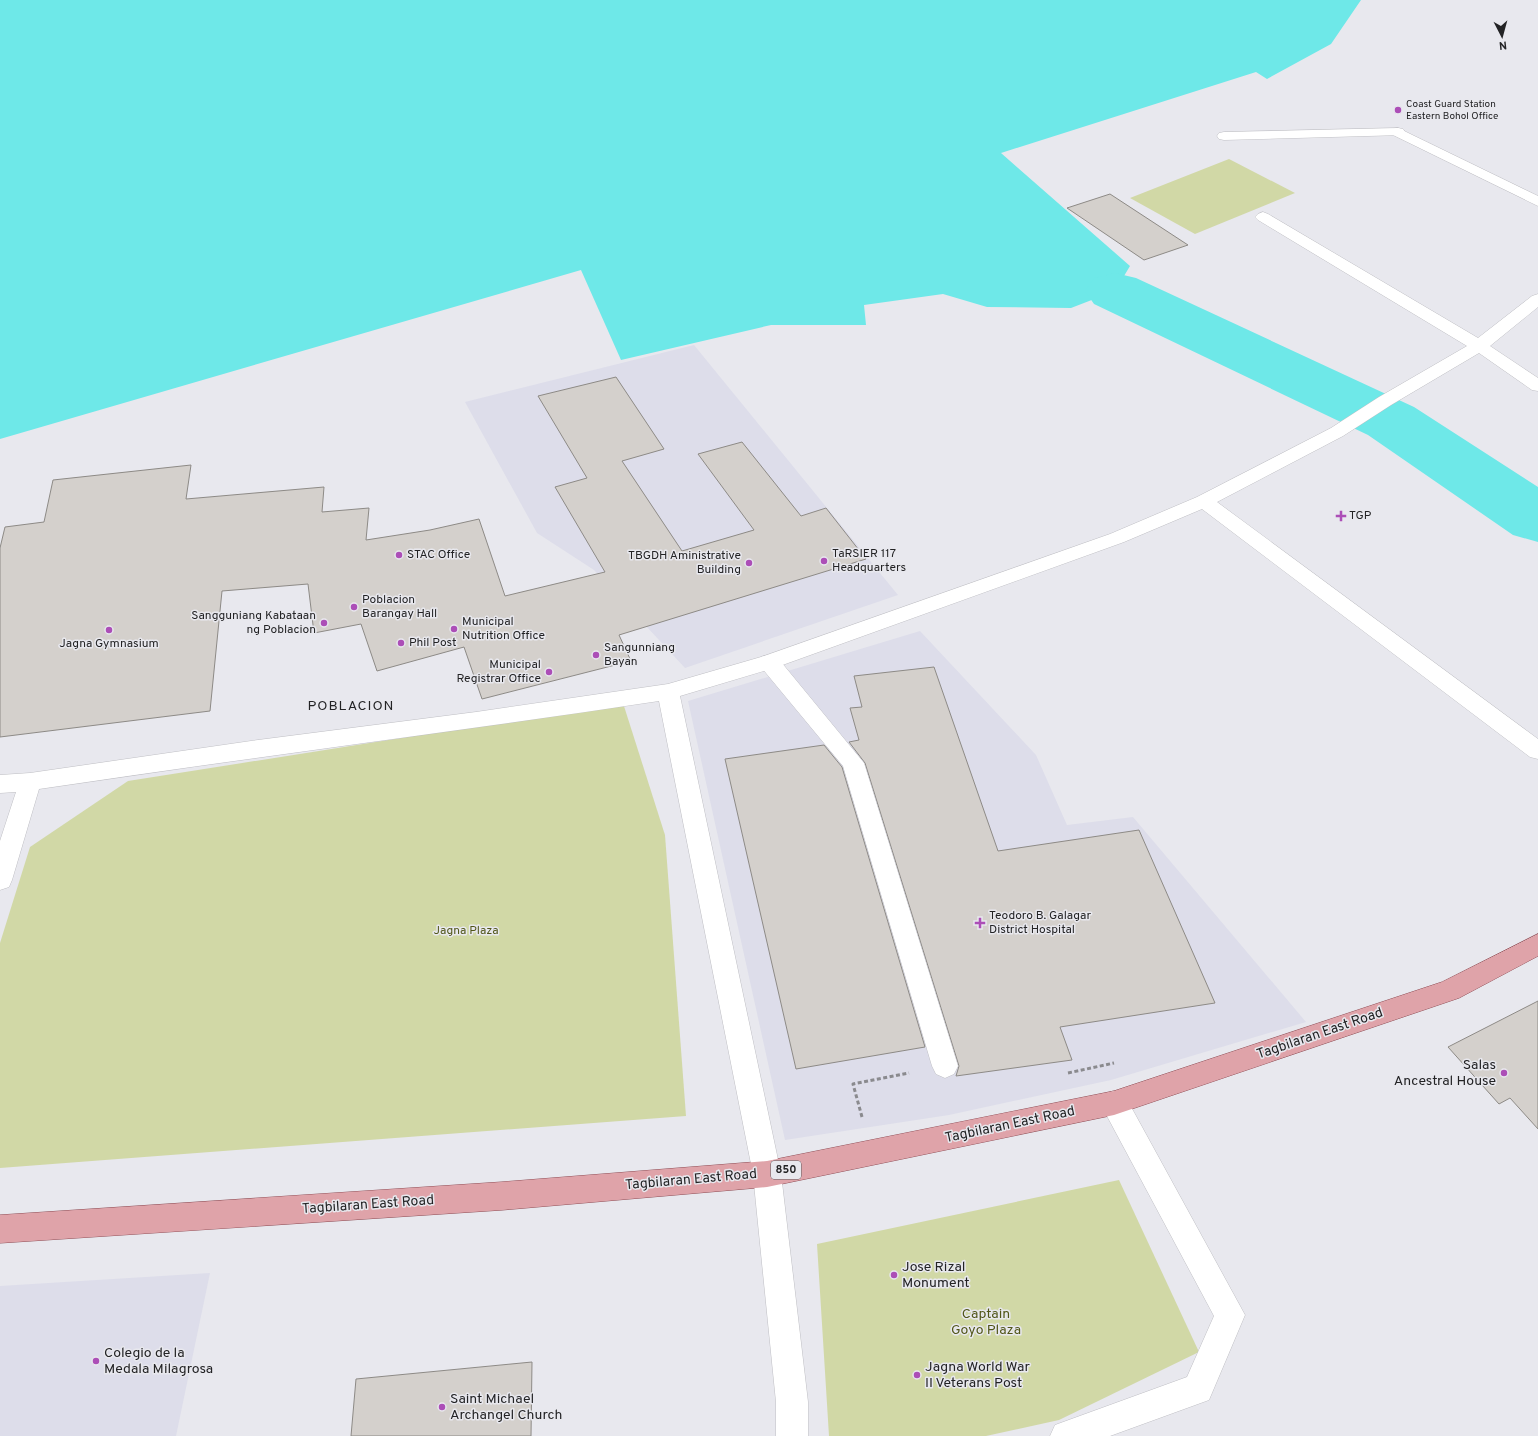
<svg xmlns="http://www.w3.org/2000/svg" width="1538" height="1436" font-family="Overpass,sans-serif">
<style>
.built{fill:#ddddea}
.green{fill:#d1d8a6}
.water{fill:#6ee8e8}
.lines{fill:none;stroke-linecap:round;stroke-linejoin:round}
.river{fill:#6ee8e8;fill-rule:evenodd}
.building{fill:#d4d0cc;stroke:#8d8a86}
.lane-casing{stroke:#bfbfc4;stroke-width:1}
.street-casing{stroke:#bfbfc4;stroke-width:1}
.primary-casing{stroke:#8f4e56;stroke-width:1}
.path{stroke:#8a8a8e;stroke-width:3;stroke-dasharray:4 2.5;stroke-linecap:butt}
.lane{fill:#fff;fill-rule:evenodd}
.street{fill:#fff;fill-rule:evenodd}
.primary{fill:#dfa3a9;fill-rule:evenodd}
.poi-dot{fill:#ac4eb7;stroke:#e8e8ee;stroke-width:1.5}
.labels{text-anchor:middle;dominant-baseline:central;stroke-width:3;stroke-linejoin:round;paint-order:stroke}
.far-poi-label{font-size:10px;fill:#232325;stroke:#e8e8ee;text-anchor:start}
.shield{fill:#e8e8ee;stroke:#5e5e61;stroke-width:1}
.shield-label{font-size:11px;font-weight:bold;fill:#232325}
.poi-label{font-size:12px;fill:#232325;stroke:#e8e8ee;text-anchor:start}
.park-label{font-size:12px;fill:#515618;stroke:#e8e8ee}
.quarter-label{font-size:14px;letter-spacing:1px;fill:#232325;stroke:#e8e8ee}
.near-street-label{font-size:14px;fill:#232325;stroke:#e8e8ee}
.near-poi-label{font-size:14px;fill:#232325;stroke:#e8e8ee;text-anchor:start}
.near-park-label{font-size:14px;fill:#515618;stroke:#e8e8ee}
</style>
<rect width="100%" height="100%" fill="#e8e8ee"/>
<g class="built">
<path d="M694 345 898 595 685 668 594 570 537 533 465 402Z"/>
<path d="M920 631 1036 755 1067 825 1133 817 1306 1022 1111 1080 949 1115 785 1140 688 701Z"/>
<path d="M210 1273 176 1436H0V1286Z"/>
</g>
<g class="green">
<path d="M1229 159 1295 193 1195 234 1130 198Z"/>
<path d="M623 703 665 835 686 1116 0 1168V943L30 847 128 781Z"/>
<path d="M1119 1180 1199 1352 1059 1420 986 1436H829L817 1244Z"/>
</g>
<path class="water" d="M0 0H1361L1331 44 1267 79 1256 72 1001 153 1130 266 1115 291 1071 308 987 307 943 294 864 305 866 325H771L621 360 581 270 0 439Z"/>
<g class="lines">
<path class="river" d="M1115 273 1136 278 1414 407 1538 487V542L1513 535 1368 435 1094 304 1085 291 1094 278Z"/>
</g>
<g class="building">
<path d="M1110 194 1188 245 1144 260 1067 208Z"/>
<path d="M616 377 664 449 622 461 682 551 754 530 698 454 742 442 801 516 826 508 866 559 619 635 631 661 482 699 464 647 377 671 361 624 314 633 308 584 222 591 210 711 0 737V548L5 527 44 522 53 480 191 465 186 499 324 487 322 512 369 508 366 540 430 530 479 519 505 596 605 572 555 487 587 478 538 396Z"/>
<path d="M934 667 998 851 1139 830 1215 1003 1060 1027 1072 1060 956 1076 959 1066 865 763 849 742 859 740 850 708 862 707 854 676Z"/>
<path d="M824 745 842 767 925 1047 796 1069 725 759Z"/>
<path d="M1538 1001V1129L1510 1098 1499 1104 1448 1047Z"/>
<path d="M532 1362 531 1436H351L356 1379Z"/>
</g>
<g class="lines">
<defs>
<g id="lane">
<path d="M1398 128 1403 129 1405 132 1403 135 1224 140 1219 139 1217 136 1219 133 1224 132Z"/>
<path d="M769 655 777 657 864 763 958 1066 954 1074 945 1078 936 1074 932 1066 843 766 761 667 758 662 761 657Z"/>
<path d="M1114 1091 1124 1094 1245 1315 1209 1400 1110 1436H1050L1055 1425 1187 1377 1214 1316 1100 1103 1104 1094Z"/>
</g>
<g id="street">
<path d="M1398 128 1538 196V206L1393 135 1391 132 1393 129Z"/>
<path d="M1263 212 1268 214 1478 338 1532 296 1538 294V307L1490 346 1538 378V391L1532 390 1479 353 1391 405 1343 436 1217 502 1538 739V759L1530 757 1202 509 1124 542 777 667 680 696 781 1174 808 1402V1436H776V1402L753 1174 659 701C453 732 246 758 39 789L12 880 9 887 0 890V841L16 792 0 793V775L30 773 258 740 476 712 668 684 761 657 1110 534 1197 497 1331 428 1379 397 1467 346 1258 220 1255 217 1258 214Z"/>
</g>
<path id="primary" d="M1538 934V956L1459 998 1114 1115 767 1187 502 1210 0 1243V1215L502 1182 767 1161 1114 1091 1442 982Z"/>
</defs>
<use href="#lane" class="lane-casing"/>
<use href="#street" class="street-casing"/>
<use href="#primary" class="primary-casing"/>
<g class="path">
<path d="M1068 1073 1114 1063"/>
<path d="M862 1117 853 1084 909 1073"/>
</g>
<use href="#lane" class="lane"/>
<use href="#street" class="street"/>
<use href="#primary" class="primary"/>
</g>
<g class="poi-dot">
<circle cx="1398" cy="110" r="4"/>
<path d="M1339 510h4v4h4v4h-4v4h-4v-4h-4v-4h4z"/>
<circle cx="399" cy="555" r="4"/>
<circle cx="824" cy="561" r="4"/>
<circle cx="749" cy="563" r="4"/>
<circle cx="354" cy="607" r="4"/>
<circle cx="324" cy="623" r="4"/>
<circle cx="454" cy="629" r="4"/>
<circle cx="109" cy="630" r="4"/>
<circle cx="401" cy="643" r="4"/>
<circle cx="596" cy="655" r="4"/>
<circle cx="549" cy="672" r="4"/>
<path d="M978 917h4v4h4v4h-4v4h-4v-4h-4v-4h4z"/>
<circle cx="1504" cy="1073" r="4"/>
<circle cx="894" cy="1275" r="4"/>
<circle cx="96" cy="1361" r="4"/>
<circle cx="917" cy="1375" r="4"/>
<circle cx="442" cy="1407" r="4"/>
</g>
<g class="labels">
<g class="far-poi-label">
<text x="1406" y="104">Coast Guard Station<tspan x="1406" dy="12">Eastern Bohol Office</tspan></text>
</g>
<rect class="shield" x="771" y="1161" width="30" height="18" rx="3"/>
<g class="shield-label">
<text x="786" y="1170">850</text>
</g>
<g class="poi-label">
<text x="1349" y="516">TGP</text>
<text x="832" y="554">TaRSIER 117<tspan x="832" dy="14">Headquarters</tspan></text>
<text x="407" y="555">STAC Office</text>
<text x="741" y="556" text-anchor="end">TBGDH Aministrative<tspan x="741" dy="14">Building</tspan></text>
<text x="362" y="600">Poblacion<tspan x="362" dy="14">Barangay Hall</tspan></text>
<text x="316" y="616" text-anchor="end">Sangguniang Kabataan<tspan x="316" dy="14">ng Poblacion</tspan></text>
<text x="462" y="622">Municipal<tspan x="462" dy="14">Nutrition Office</tspan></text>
<text x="409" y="643">Phil Post</text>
<text x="109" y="644" text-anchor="middle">Jagna Gymnasium</text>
<text x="604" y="648">Sangunniang<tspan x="604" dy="14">Bayan</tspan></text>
<text x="541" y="665" text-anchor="end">Municipal<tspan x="541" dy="14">Registrar Office</tspan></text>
<text x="989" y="916">Teodoro B. Galagar<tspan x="989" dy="14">District Hospital</tspan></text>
</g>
<g class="park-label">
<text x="466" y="931">Jagna Plaza</text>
</g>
<g class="quarter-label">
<text x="351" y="706">POBLACION</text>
</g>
<g class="near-street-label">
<text transform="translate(1320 1034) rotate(-19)">Tagbilaran East Road</text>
<text transform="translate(1010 1125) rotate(-12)">Tagbilaran East Road</text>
<text transform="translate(691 1180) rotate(-5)">Tagbilaran East Road</text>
<text transform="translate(368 1205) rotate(-4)">Tagbilaran East Road</text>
</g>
<g class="near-poi-label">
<text x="1496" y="1065" text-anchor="end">Salas<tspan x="1496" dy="16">Ancestral House</tspan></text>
<text x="902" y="1267">Jose Rizal<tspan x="902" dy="16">Monument</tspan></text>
<text x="104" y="1353">Colegio de la<tspan x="104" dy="16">Medala Milagrosa</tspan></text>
<text x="925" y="1367">Jagna World War<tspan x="925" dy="16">II Veterans Post</tspan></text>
<text x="450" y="1399">Saint Michael<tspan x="450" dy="16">Archangel Church</tspan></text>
</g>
<g class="near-park-label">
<text x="986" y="1314">Captain<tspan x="986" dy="16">Goyo Plaza</tspan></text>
</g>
</g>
<g transform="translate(1502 36) rotate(174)" stroke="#e8e8ee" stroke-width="3" paint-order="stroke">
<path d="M0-3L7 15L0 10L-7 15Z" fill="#232325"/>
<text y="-6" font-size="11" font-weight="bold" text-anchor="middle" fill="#232325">N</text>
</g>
</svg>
